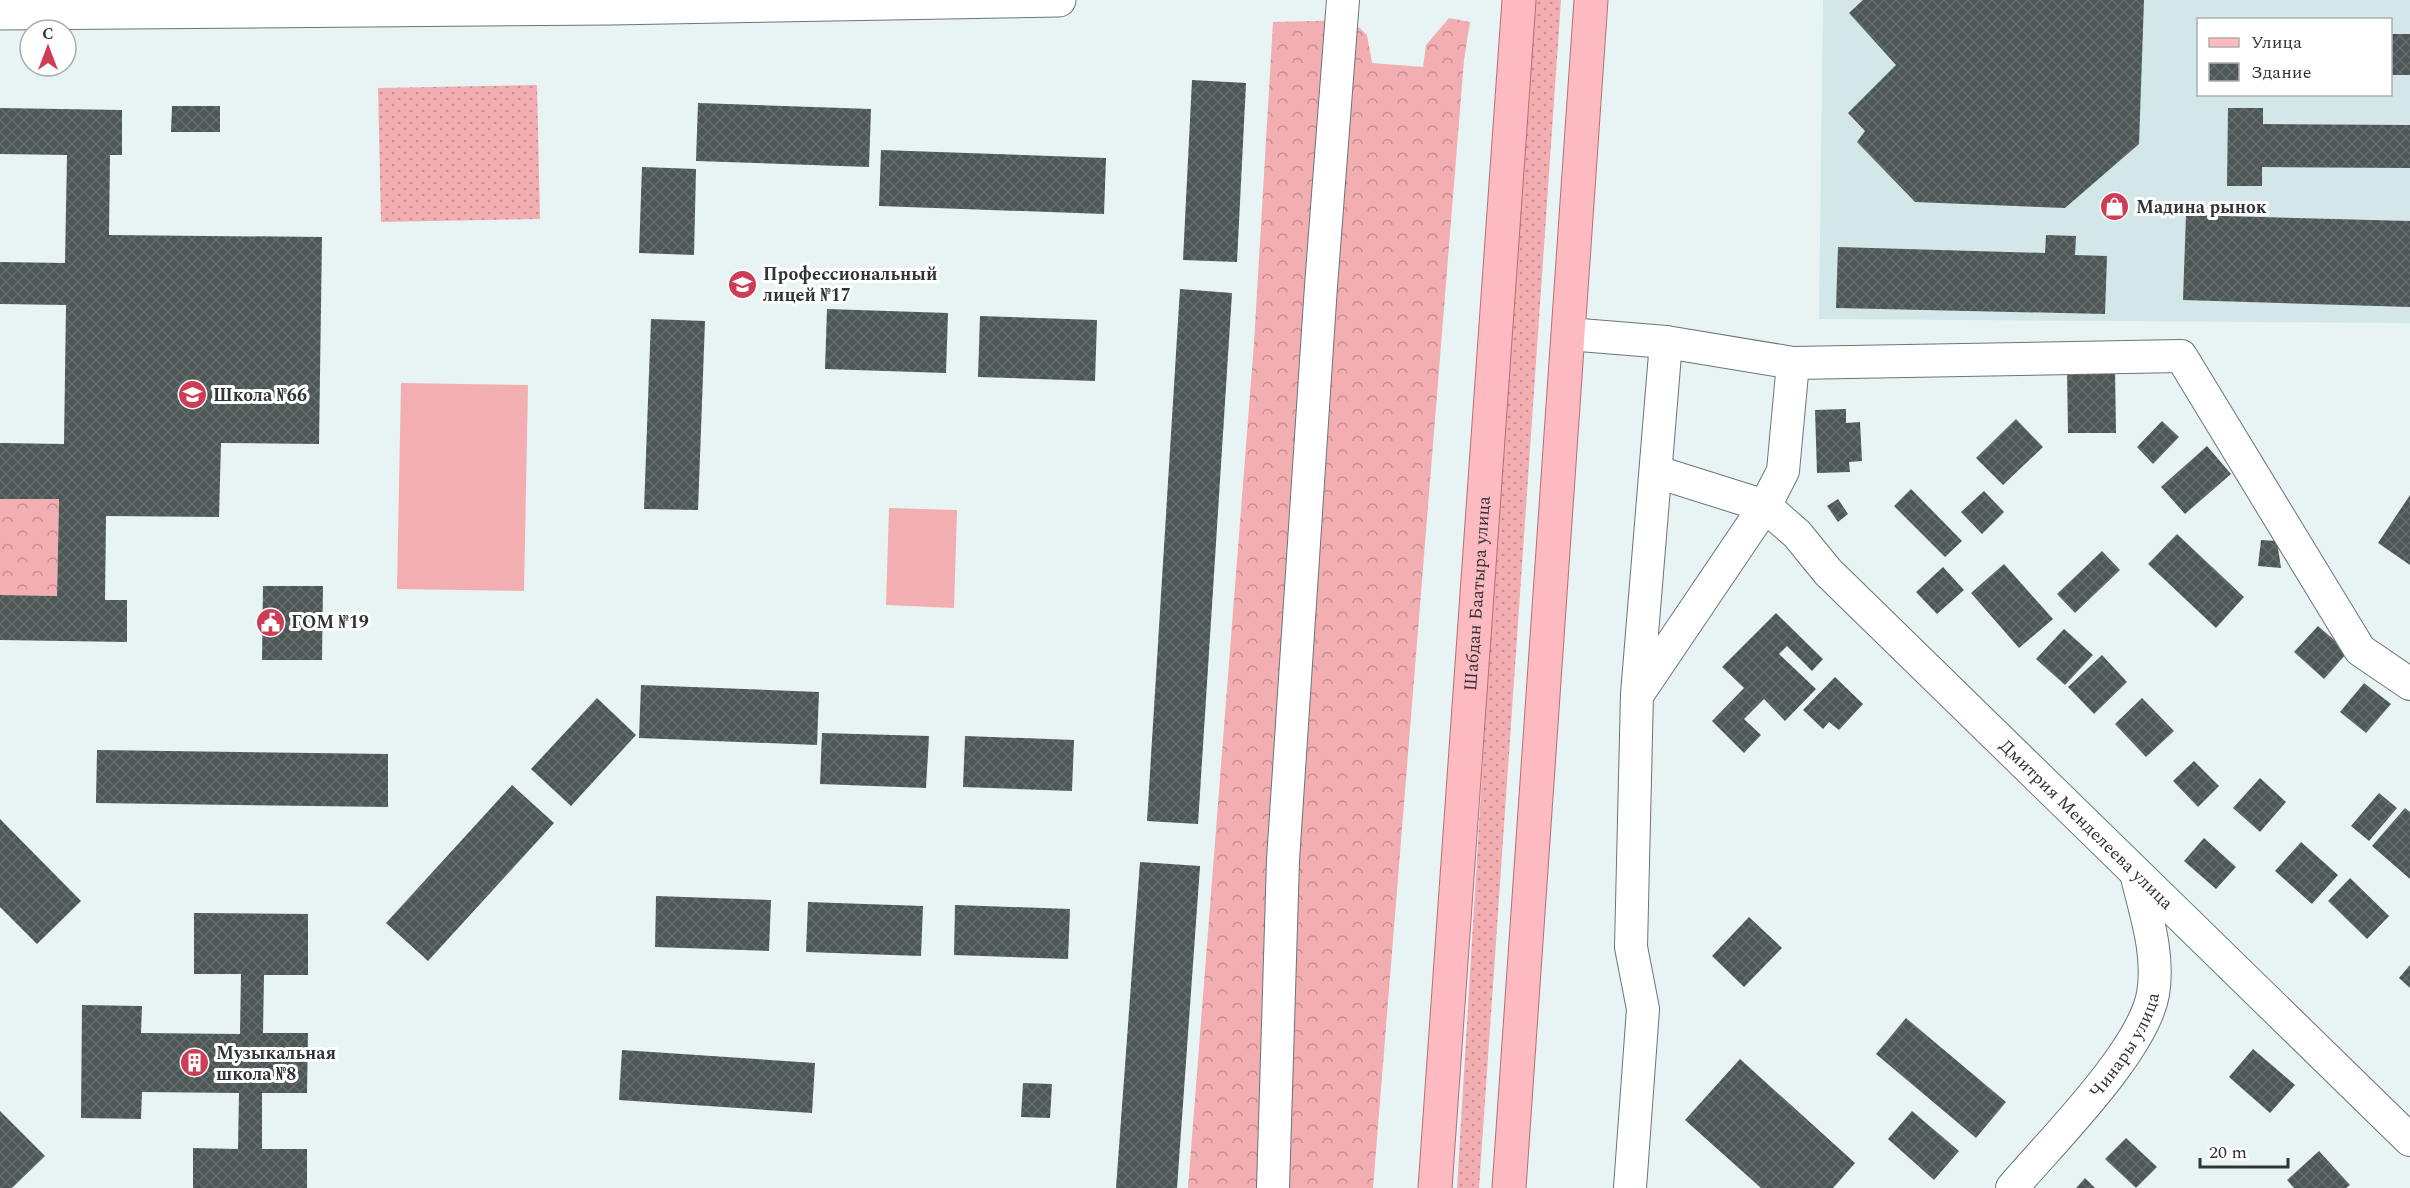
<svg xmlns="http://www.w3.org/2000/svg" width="2410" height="1188" font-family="Spectral,serif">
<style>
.built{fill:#d3e7e8;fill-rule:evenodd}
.grass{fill:url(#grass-dots)}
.forest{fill:url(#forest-crowns)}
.pitch{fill:#f3aeb2}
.building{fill:url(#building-cross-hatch)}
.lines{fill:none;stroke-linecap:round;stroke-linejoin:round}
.street-casing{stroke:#6b7575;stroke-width:34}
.secondary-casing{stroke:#6b7575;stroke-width:35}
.primary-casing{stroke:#b56e74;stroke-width:35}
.street{stroke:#fff;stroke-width:32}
.secondary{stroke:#fff;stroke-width:33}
.primary{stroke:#fdbbc1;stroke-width:33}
.labels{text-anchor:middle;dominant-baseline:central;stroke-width:6;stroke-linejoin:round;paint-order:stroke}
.poi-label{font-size:18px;font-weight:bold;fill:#303434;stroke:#fff;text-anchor:start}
.street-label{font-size:18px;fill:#303434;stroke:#fff}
</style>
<defs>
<pattern id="grass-dots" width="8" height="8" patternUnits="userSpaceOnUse" patternTransform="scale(1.5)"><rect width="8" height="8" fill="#f3aeb2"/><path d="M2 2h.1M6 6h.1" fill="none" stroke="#c58e92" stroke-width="1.8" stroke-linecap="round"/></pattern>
<pattern id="forest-crowns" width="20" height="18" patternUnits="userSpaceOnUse" patternTransform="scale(1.5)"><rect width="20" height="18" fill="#f3aeb2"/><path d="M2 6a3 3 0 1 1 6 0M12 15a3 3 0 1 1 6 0" fill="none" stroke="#c58e92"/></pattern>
<pattern id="building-cross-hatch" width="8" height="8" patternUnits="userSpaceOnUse" patternTransform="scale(1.5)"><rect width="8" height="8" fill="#4e5757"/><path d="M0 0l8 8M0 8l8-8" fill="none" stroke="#656c6c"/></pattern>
</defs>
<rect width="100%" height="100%" fill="#e8f4f4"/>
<path class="built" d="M1823 0H2410V323L1819 319ZM2198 20H2390V94H2198Z"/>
<g class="grass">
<path d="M1534 0H1561L1479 1188H1457L1508 345Z"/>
<path d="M537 85 540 219 381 222 378 88Z"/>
</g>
<g class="forest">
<path d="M1449 18 1470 22 1464 60 1373 1188H1188L1254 343 1273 22 1351 20 1367 35 1372 63 1423 67 1426 45Z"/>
<path d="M0 499H59L57 596 0 595Z"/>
</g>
<g class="pitch">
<path d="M401 383 528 385 524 591 397 589Z"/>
<path d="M889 508 957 510 954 608 886 605Z"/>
</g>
<g class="building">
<path d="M1863 0H2144L2139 144 2065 208 1915 202 1857 142 1865 131 1848 113 1896 65 1849 13Z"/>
<rect x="2390" y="34" width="20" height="41"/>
<path d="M1192 80 1246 83 1237 262 1183 260Z"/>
<path d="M698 103 871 109 869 167 696 161Z"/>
<path d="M172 106H220V132H171Z"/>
<path d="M0 108 122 110V155H110L109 235 322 237 319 444 221 443 219 517 106 516 105 600H127V642L0 640V595L57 596 59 499H0V443L64 444 66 305 0 304V262L65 263 67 155 0 154Z"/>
<path d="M2228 108H2263V124L2410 125V168L2262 167V186H2227Z"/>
<path d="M881 150 1106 158 1104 214 879 206Z"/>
<path d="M642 167 696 169 694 255 639 253Z"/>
<path d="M2186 215 2410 221V307L2183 300Z"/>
<path d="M2046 235 2076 236 2075 255 2107 256 2105 314 1836 308 1838 247 2045 253Z"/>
<path d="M1180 289 1232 293 1198 824 1147 821Z"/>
<path d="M827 309 948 313 946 373 825 369Z"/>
<path d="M980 316 1097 320 1095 381 978 377Z"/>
<path d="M651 319 705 321 698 510 644 509Z"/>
<path d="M2067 368H2115L2116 433H2068Z"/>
<path d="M1846 409V423L1860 422 1862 461 1849 462 1850 472 1817 473 1815 410Z"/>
<path d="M2016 419 2043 447 2003 485 1976 458Z"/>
<path d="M2162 421 2179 437 2153 464 2137 447Z"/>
<path d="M2207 446 2231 474 2185 514 2161 487Z"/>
<path d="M1911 489 1962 541 1945 557 1894 506Z"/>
<path d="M1984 491 2004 512 1982 534 1961 512Z"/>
<path d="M2410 495V565L2378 543Z"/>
<path d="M1838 499 1848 514 1838 522 1827 506Z"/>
<path d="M2177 534 2244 597 2216 628 2148 564Z"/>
<path d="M2261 540 2277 541 2281 568 2258 566Z"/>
<path d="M2102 551 2120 570 2075 613 2057 594Z"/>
<path d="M2004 564 2053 619 2019 648 1971 593Z"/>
<path d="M1943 567 1964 590 1937 614 1916 592Z"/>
<path d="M263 586H323L322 660H262Z"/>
<path d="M1776 613 1823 659 1812 671 1787 646 1779 654 1816 689 1785 721 1764 699 1744 719 1761 735 1744 753 1712 721 1744 688 1722 667Z"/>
<path d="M2318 626 2348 652 2324 679 2294 652Z"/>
<path d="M2064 629 2093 655 2065 685 2036 659Z"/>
<path d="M2102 655 2127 682 2094 714 2068 687Z"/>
<path d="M1835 677 1863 704 1839 730 1829 722 1823 729 1803 710Z"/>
<path d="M2364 683 2391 704 2366 733 2340 712Z"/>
<path d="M641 685 819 692 817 745 639 738Z"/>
<path d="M597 698 636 735 571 806 531 769Z"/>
<path d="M2142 698 2174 731 2146 757 2115 724Z"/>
<path d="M822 733 929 736 926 788 820 784Z"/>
<path d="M965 736 1074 740 1072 791 963 787Z"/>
<path d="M97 750 388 754V807L96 803Z"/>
<path d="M2194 761 2219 786 2198 807 2173 781Z"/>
<path d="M2260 778 2286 802 2260 832 2233 808Z"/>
<path d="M512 785 554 823 428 961 386 923Z"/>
<path d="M2379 793 2397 808 2369 841 2351 826Z"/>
<path d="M2405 808 2410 812V879L2372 846Z"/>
<path d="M0 819 81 901 37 944 0 907Z"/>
<path d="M2204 838 2236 867 2216 889 2184 861Z"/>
<path d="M2301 842 2338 875 2312 904 2275 871Z"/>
<path d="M1140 862 1200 866 1177 1188H1116Z"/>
<path d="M2350 878 2389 916 2367 939 2328 901Z"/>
<path d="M656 896 771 900 769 951 655 947Z"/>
<path d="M808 902 923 906 921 956 806 952Z"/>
<path d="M955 905 1070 909 1068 959 954 955Z"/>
<path d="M194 913 308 914V975H264L263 1033H308L307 1093H262V1149H307V1188H193V1148L238 1149 239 1093 142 1092 141 1119 81 1118 82 1005 142 1006 141 1033 240 1034 241 974H194Z"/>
<path d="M1749 917 1782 948 1744 987 1712 956Z"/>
<path d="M2410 965V988L2399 978Z"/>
<path d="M1906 1018 2006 1102 1976 1138 1876 1054Z"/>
<path d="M2253 1049 2295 1085 2270 1113 2229 1077Z"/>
<path d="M622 1050 815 1063 812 1113 619 1100Z"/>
<path d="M1740 1059 1855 1163 1833 1188H1761L1685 1120Z"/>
<path d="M1023 1083 1052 1084 1050 1118 1021 1117Z"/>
<path d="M0 1111 45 1156 12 1188H0Z"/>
<path d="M1912 1111 1959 1151 1934 1180 1888 1139Z"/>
<path d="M2126 1138 2157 1167 2136 1188 2105 1159Z"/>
<path d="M2319 1151 2350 1185 2346 1188H2294L2287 1180Z"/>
<path d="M2085 1178 2095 1188H2076Z"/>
</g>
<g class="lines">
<defs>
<g id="street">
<path d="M1568 334 1666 342 1793 363 2181 356 2360 650 2410 684"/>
<path id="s1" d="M1657 472 1765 506 1797 534 1828 572 2410 1140"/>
<path d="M1640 691 1765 506 1783 471 1793 363"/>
<path d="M1273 1188 1283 860 1321 286 1343 0"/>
<path d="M1630 1188 1643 1009 1631 947 1637 694 1666 342"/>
<path id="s2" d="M2012 1188C2051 1142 2143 1051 2153 994 2160 953 2145 912 2136 873"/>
</g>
<path id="secondary" d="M0 13 611 8 1059 0"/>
<g id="primary">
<path id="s3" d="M1435 1188 1519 0"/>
<path d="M1509 1188 1591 0"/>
</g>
</defs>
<use href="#street" class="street-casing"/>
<use href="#secondary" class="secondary-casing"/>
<use href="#primary" class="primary-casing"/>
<use href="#street" class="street"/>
<use href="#secondary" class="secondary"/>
<use href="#primary" class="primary"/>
</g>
<defs>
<symbol id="shop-disc" viewBox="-11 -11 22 22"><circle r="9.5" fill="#cd3d56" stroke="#fff"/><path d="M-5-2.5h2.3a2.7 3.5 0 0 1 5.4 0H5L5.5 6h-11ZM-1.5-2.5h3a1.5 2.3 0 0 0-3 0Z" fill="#fff"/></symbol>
<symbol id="university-disc" viewBox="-11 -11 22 22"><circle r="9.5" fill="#cd3d56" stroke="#fff"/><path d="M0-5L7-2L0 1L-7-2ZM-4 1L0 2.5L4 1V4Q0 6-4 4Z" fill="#fff"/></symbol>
<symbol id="school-disc" viewBox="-11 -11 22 22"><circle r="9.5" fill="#cd3d56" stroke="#fff"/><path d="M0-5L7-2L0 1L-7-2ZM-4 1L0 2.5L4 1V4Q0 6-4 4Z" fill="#fff"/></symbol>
<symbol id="civic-disc" viewBox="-11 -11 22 22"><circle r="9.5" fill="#cd3d56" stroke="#fff"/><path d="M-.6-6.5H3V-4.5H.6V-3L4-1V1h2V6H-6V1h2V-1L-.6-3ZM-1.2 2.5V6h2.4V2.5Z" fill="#fff"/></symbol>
<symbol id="building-disc" viewBox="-11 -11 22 22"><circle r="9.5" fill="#cd3d56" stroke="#fff"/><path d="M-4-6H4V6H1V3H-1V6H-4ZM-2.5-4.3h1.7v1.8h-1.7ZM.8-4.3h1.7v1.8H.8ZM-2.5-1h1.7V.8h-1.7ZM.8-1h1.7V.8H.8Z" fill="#fff"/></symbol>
</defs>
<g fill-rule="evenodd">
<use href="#shop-disc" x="2098" y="190" width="33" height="33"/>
<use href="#university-disc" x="726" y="268" width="33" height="33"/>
<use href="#school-disc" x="176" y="378" width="33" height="33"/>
<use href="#civic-disc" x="254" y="606" width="33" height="33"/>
<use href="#building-disc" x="178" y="1046" width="33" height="33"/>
</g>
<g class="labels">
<g class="poi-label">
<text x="2136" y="207">Мадина рынок</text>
<text x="763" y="274">Профессиональный<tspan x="763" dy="21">лицей №17</tspan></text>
<text x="213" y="395">Школа №66</text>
<text x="291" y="622">ГОМ №19</text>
<text x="216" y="1053">Музыкальная<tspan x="216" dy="21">школа №8</tspan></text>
</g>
<g class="street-label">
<text stroke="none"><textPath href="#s3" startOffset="596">Шабдан Баатыра улица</textPath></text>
<text stroke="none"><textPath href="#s1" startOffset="566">Дмитрия Менделеева улица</textPath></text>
<text stroke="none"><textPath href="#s2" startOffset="183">Чинары улица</textPath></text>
</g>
</g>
<rect x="2197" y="18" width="195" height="78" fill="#ffffff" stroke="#acaeae" stroke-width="1.5"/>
<rect x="2209" y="38" width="30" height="9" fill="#fdbbc1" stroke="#acaeae" stroke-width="1.5"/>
<text x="2251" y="48" font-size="18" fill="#303434">Улица</text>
<rect x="2209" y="63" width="30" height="18" fill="url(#building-cross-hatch)" stroke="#acaeae" stroke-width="1.5"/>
<text x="2251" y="78" font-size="18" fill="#303434">Здание</text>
<g transform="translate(48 48)"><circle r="28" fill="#ffffff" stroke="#acaeae" stroke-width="1.5"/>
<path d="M0-4.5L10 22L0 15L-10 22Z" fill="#cd3d56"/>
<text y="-9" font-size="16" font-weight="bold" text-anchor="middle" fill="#303434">С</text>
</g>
<path d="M2200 1158v9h88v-9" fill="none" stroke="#303434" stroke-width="3"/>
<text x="2209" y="1158" font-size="18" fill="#303434" stroke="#ffffff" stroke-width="4.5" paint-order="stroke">20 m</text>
</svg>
